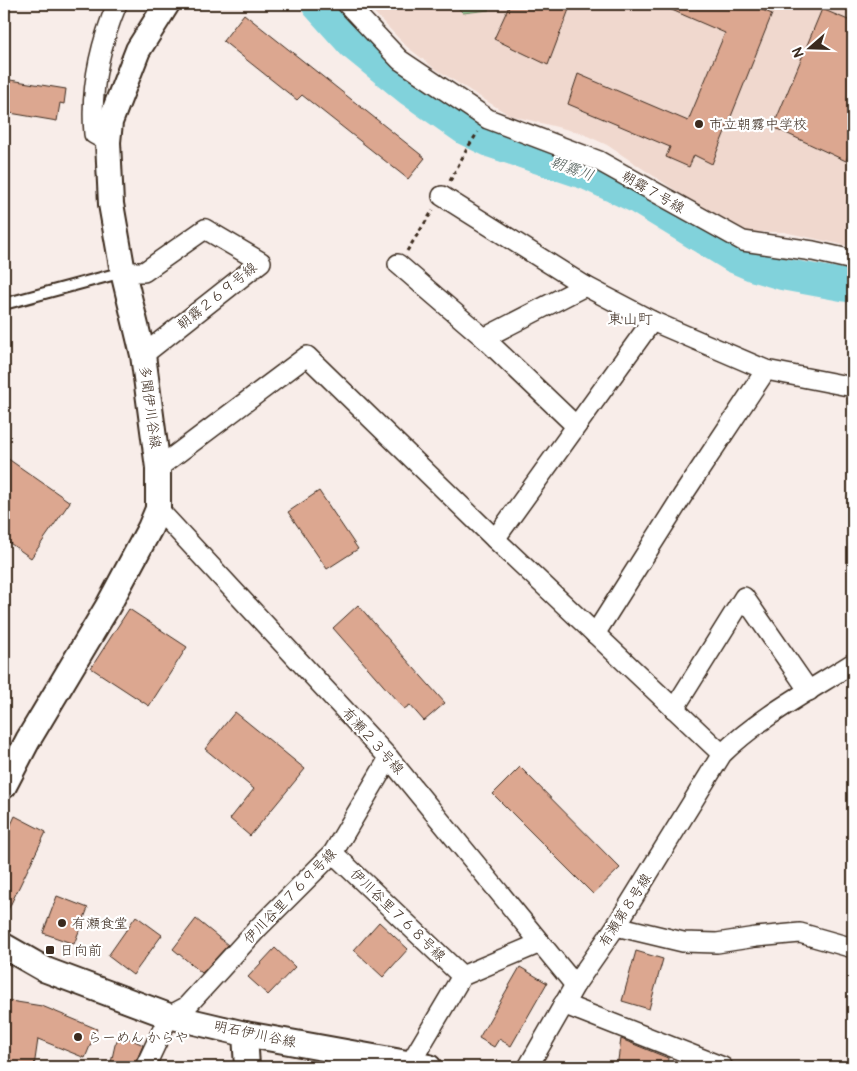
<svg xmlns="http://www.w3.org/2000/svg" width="857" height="1071" font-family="Pangolin,'Klee One',sans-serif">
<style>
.built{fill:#f0d8ce}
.garden{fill:#9ddba3;stroke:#6c8260}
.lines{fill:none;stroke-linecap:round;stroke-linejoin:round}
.river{stroke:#81d2db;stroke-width:32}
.building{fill:#dca790;stroke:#3b2a1e}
.service-casing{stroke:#3b2a1e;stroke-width:14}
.minor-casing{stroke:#3b2a1e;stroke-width:22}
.tertiary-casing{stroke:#3b2a1e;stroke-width:28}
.path{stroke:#3b2a1e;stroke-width:3;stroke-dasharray:4 4;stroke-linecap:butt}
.service{stroke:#fff;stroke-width:10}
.minor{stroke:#fff;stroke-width:19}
.tertiary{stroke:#fff;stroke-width:24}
.poi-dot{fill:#3b2a1e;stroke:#fff;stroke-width:2}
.labels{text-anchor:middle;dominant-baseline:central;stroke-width:4.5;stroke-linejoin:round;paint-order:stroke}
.poi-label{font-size:14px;fill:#3b2a1e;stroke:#fff;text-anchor:start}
.street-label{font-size:14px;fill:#3b2a1e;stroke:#fff}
.water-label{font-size:15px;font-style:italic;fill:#505c57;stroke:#fff}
.neighbourhood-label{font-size:15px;fill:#3b2a1e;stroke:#fff}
</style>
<rect width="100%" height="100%" fill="#f8ede9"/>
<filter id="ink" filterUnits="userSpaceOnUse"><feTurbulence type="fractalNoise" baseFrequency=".02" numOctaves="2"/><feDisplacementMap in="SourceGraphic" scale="10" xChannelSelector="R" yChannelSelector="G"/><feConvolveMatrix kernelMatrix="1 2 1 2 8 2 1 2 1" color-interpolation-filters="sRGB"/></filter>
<g filter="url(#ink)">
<path class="built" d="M366 4H853V247L784 232H746L723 222 607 145 581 133 509 115 434 68 406 46Z"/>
<path class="garden" d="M454 4H491L489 10 463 13Z"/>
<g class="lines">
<path class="river" d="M317 4 353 44 411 91 465 129 492 142 587 174 636 197 734 257 755 266 782 274 853 287"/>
</g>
<g class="building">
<path d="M510 4H571L548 65 494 39Z"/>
<path d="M658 4H748L772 14 712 164 694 155 689 167 666 157 670 147 568 104 578 74 688 121 725 33Z"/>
<path d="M822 9 853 22V141L846 161 773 127Z"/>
<path d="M244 14 425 158 408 179 302 95 297 100 223 41Z"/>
<path d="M4 79 66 89 64 104 60 103 57 121 4 112Z"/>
<path d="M4 456 70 502 31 558 4 539Z"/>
<path d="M319 491 358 549 327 569 288 512Z"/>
<path d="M358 605 445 703 424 721 410 705 404 709 333 628Z"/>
<path d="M129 609 187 647 149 706 91 668Z"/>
<path d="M235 712 305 769 250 836 230 819 254 789 205 749Z"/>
<path d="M520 767 620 868 593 894 493 794Z"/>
<path d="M15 816 46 832 4 918V840Z"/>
<path d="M57 896 88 908 74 944 43 933Z"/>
<path d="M136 916 162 935 133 975 108 956Z"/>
<path d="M196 919 228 945 202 973 173 949Z"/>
<path d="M379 922 408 949 383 977 354 950Z"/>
<path d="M275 948 295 967 268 995 248 977Z"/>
<path d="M636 951 663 959 649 1009 622 1001Z"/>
<path d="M520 967 547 983 511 1046 499 1039 494 1047 479 1038Z"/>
<path d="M4 1000 42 1006 97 1029 85 1058 38 1039 34 1067 4 1065Z"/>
<path d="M120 1034 143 1045 134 1067H110L115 1045Z"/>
<path d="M621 1039 668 1058 667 1067H617Z"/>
</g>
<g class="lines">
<defs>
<path id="service" d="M4 304 123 272"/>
<g id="minor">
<path d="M347 4 400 60 488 119 599 161 743 241 813 251 853 260"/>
<path d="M108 142 94 134C90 89 100 45 117 4"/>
<path d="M442 196 585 286 652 321 766 370 853 387"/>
<path d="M398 264 484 338 585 286"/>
<path d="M123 272H144L205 229 261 262 143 355"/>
<path d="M484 338 576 426"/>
<path d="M158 468 307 356 495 539 722 754"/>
<path d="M158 509 389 758 575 985"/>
<path d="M495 539 652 321"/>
<path d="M595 634 683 495 766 370"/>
<path d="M674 709 744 597 809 691"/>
<path d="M333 853 462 976"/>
<path d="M616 926 683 942 717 943 756 937 800 933 853 948"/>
<path d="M563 1004 723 1067"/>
<path d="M145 1067 169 1016 186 1007 258 928 333 853 389 758"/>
<path d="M408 1067 462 976 540 943"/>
<path d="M528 1067 575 985 616 926 722 754C760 717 809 691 853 663"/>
</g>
<g id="tertiary">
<path d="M4 786 28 740 108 606 150 528 158 509V468L143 355 123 272 111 204 108 142 110 122 138 50 167 4"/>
<path d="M4 946 46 970 169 1016 245 1034 429 1067"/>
<path d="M245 1034 247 1067"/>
</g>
</defs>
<use href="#service" class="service-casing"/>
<use href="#minor" class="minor-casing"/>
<use href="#tertiary" class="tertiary-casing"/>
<g class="path">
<path d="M450 181 468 147 478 132"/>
<path d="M407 251 433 210"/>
</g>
<use href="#service" class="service"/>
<use href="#minor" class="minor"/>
<use href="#tertiary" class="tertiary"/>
</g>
</g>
<g class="poi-dot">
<circle cx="699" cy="124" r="5"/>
<circle cx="62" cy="923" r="5"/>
<rect x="45" y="945" width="10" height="10" rx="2.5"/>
<circle cx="78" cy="1037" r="5"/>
</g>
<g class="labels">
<g class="poi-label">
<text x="709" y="124">市立朝霧中学校</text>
<text x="72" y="923">有瀬食堂</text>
<text x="60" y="950">日向前</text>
<text x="88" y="1037">らーめん からや</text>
</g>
<g class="street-label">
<text transform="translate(653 192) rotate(30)">朝霧７号線</text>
<text transform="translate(217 296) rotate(-39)">朝霧２６９号線</text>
<text transform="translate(150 407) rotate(82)">多聞伊川谷線</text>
<text transform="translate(373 741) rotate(48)">有瀬２３号線</text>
<text transform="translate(290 896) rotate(-46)">伊川谷里７６９号線</text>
<text transform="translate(625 910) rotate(-57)">有瀬第８号線</text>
<text transform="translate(398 915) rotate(44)">伊川谷里７６８号線</text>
<text transform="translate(255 1034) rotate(12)">明石伊川谷線</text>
</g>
<g class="water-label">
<text transform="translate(572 169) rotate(20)">朝霧川</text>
</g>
<g class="neighbourhood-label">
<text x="630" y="319">東山町</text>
</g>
</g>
<rect width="857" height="1071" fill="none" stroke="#fff" stroke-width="20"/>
<rect x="10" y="10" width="837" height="1051" fill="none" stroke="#3b2a1e" stroke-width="2" filter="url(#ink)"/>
<g transform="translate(810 48) rotate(250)" stroke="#ffffff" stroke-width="4" paint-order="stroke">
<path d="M0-4L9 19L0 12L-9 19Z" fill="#3b2a1e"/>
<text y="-8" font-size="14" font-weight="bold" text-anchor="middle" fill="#3b2a1e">N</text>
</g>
</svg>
